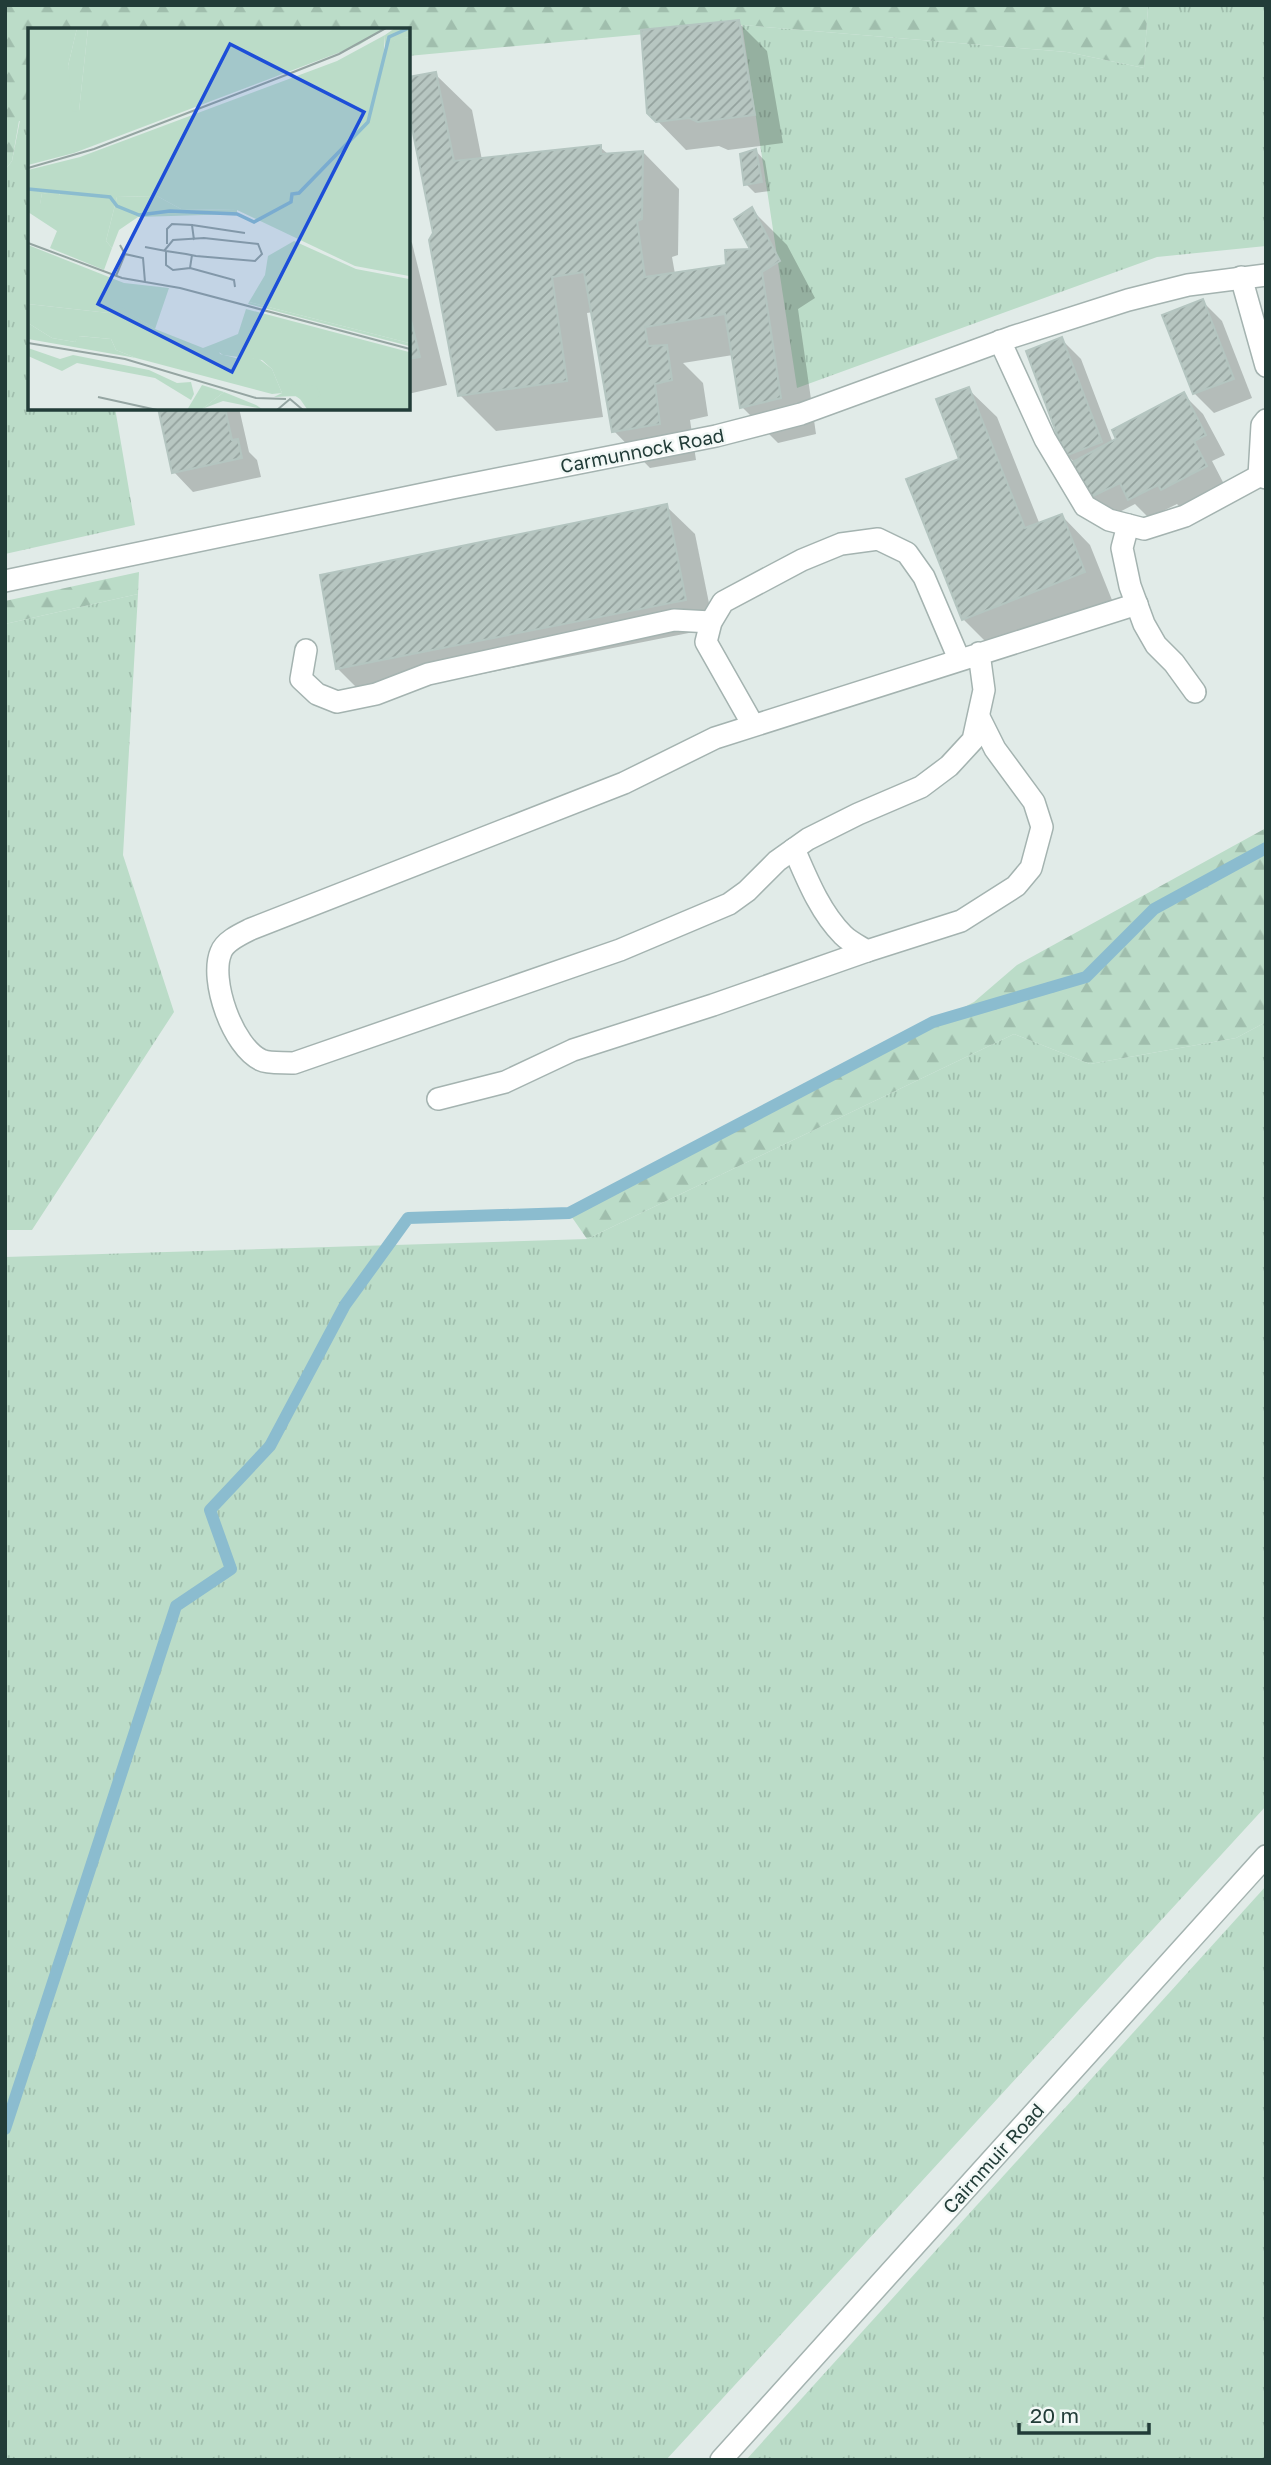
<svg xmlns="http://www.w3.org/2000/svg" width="1271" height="2465" font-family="'Golos Text',sans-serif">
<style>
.grass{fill:url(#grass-tufts)}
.forest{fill:url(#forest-firs)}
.shadow{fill:#0003}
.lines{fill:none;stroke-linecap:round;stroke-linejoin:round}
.stream{stroke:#8bbccf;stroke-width:12}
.building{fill:url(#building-hatch);stroke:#b4c5c0;stroke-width:2}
.minor-casing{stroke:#a4b3b0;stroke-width:24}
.minor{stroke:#fff;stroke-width:21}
.labels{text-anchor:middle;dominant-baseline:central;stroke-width:5;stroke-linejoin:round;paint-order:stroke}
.street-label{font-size:19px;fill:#223c38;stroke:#f2f8f6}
.inset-river{fill:none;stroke:#8bbccf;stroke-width:3.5}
.inset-road{fill:none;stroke:#95a5a2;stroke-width:2}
.view{fill:#1d4ed8;fill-opacity:0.15;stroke:#1d4ed8;stroke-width:3.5}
.inset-edge{fill:none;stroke:#223c38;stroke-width:3.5}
</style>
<defs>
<pattern id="grass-tufts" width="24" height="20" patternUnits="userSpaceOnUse" patternTransform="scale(1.75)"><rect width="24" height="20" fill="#bbdcc8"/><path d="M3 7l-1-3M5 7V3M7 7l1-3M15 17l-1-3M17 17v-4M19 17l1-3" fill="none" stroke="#a0bead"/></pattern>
<pattern id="forest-firs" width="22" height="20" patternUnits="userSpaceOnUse" patternTransform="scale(1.75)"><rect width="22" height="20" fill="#bbdcc8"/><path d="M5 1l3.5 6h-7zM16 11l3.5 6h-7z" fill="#a0bead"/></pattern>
<pattern id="building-hatch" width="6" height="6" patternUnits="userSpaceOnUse" patternTransform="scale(1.75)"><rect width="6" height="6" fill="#b7c6c1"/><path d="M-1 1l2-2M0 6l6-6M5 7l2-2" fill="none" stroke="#94a29e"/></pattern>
</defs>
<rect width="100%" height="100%" fill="#e1ebe8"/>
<g class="grass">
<path d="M1148 5H1266V246L1157 257 797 388 742 25 1067 52 1144 68Z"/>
<path d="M20 120 30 123V408H115L135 525 5 554V170L12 161Z"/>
<path d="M138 594 123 855 174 1012 32 1230H5V624Z"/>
<path d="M1266 1022V1806L666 2460H5V1257L587 1239 1014 1034 1090 1064 1236 1038Z"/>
<path d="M1266 1886V2460H746Z"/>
</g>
<g class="forest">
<path d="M5 5H1148L1144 68 1067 52 742 25 408 56V30H30V123L19 121 12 161 5 170Z"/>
<path d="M139 572 138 594 5 624V601Z"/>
<path d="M1266 828V1022L1236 1038 1090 1064 1014 1034 587 1239 569 1213 974 1002 1017 965Z"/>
</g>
<g class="shadow">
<path d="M738 22 767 51 783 143 728 150 719 146 686 150 649 112Z"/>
<path d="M435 74 472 110 482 160 600 147 609 155 643 152 679 189 678 255 672 257 675 274 728 267 753 250 751 209 787 245 815 298 798 309 816 434 778 443 742 407 733 355 683 363 703 383 708 416 690 420 696 460 650 468 614 431 593 312 587 313 603 417 496 431 460 395 434 233 408 99V78Z"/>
<path d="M756 151 765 161 770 191 755 193 746 184Z"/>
<path d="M408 238 412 243 447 385 408 394Z"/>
<path d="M1202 301 1222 321 1252 398 1214 413 1194 393 1164 316Z"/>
<path d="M1062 340 1081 359 1113 443 1184 395 1203 414 1225 455 1212 461 1225 486 1181 508 1177 504 1149 518 1135 504 1108 518 1088 498 1075 463 1067 455Z"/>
<path d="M968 389 997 417 1040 525 1062 516 1090 545 1112 600 992 648 963 619 962 460Z"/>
<path d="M160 408H239L249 452 257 460 261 477 193 492 174 472Z"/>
<path d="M666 506 695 534 714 628 366 697 337 668Z"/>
</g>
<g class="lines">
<path class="stream" d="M5 2129 176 1606 231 1569 210 1510 270 1446 345 1305 408 1218 569 1213 933 1022 1086 977 1154 909 1266 848"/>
</g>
<g class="building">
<path d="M739 20 755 115 698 122 689 118 656 122 647 113 641 30Z"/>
<path d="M436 72 454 161 601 145V154L643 151 642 219 637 221 645 277 726 265 725 250 750 249 734 219 752 207 780 261 762 272 781 398 740 408 725 314 645 327 648 346 667 345 672 380 655 384 660 424 612 432 584 272 552 277 567 381 458 396 429 240 433 233 408 108V77Z"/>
<path d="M756 149 762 182 744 185 740 154Z"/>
<path d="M1203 299 1234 379 1193 394 1162 315Z"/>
<path d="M408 308 420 357 408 359Z"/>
<path d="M1062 337 1102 442 1065 456 1026 351Z"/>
<path d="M969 387 1025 528 1062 514 1085 572 962 620 906 479 959 459 936 399Z"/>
<path d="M1184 392 1206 435 1194 441 1207 466 1161 490 1158 485 1128 500 1120 483 1087 499 1069 464 1116 439 1112 430Z"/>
<path d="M158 408H225L232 440 238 439 242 458 172 473Z"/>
<path d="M667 504 686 600 336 669 320 575Z"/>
</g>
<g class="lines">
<defs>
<g id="minor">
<path d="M1241 277 1266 366"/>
<path d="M1000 341 1045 439 1085 506 1109 520 1144 529 1185 516 1259 476 1266 478"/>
<path d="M1259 476 1262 425 1266 420"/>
<path d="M1128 525 1122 548 1130 586 1144 624 1156 645 1174 663 1195 692"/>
<path d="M5 581 452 488 716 436 801 414 1012 337 1128 300 1188 285 1266 275"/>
<path d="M306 650 301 679 317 694 337 702 376 694 428 674 674 620 711 622"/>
<path d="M979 653 984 690 973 740 949 766 921 787 858 814 808 839 777 861 747 891 729 904 620 950 294 1063C284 1062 269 1064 261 1060 233 1047 209 980 221 952 225 941 241 934 251 929L624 783 715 738 1137 604"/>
<path d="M753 725 706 642 711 622 723 602 802 560 841 544 878 539 907 553 924 577 959 659"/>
<path d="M794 849C807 879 820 912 843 935 850 942 859 946 867 951L961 921 1016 886 1031 868 1042 827 1034 802 995 749 979 717"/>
<path d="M438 1099 505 1082 573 1050 713 1005 867 951"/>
<path d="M721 2460 1266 1856"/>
</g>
</defs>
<use href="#minor" class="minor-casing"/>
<use href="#minor" class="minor"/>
</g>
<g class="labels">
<g class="street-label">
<text transform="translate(642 450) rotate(-11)">Carmunnock Road</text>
<text transform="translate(993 2158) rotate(-48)">Cairnmuir Road</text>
</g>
</g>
<g transform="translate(28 28)">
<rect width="382" height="382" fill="#e1ebe8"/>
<path d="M0 0H49L40 38 51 83 60 0H358L331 17 46 125 0 137ZM357 7 355 34 367 11 381 9V248L327 238 209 182 153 181 129 168 89 169 78 213 84 220 76 242 22 220 29 203 0 184V177L12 176 14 165 32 167 31 163 0 161V142L52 129 309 33ZM266 213 328 241 381 251V315L221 274 237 247 240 228ZM0 217 96 255 141 260 127 301 87 276 81 285 0 276ZM218 281 381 324V381H279L272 371 278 375 262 364 268 368 246 369 254 365 244 341 234 332 195 327 188 322V315L210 306ZM0 295 24 310 47 314 50 308 83 311 88 322 108 330 0 311ZM174 357 196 364 174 381 159 382Z" fill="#bbdcc8"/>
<path d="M49 0H60L51 83 45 84 40 38ZM367 0H381V9L367 12 357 40V7ZM0 161 31 163 32 168 14 165 12 177H0ZM129 168 153 181 209 182V186L110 189 91 202 84 220 78 213 89 169ZM221 274 381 315V318L220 276ZM87 275 127 301 175 320 188 315 192 326 208 330 222 324 225 331H231L244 341 254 365 244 366 108 330 88 322 83 311 51 308 47 314 24 310 0 295V276L81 285ZM0 320 32 331 45 327 121 342 149 355 163 354 166 366 163 372 127 350 49 335 34 343 0 328ZM264 356 288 358 293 367 278 375 262 364ZM196 364 228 377 234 381 195 373 174 381Z" fill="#bbdcc8"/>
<path class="inset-river" d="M0 161 82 169 89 178 111 187 142 183 209 186 226 194 263 174 264 166 271 165 340 94 361 9 381 0"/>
<path class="inset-road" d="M0 140 66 121 258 47 311 26 358 0M164 197 217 205M0 215 94 250 152 260 382 321M139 216V201L144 196 164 197 166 212M92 217 97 226 115 230 117 254M117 219 138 223 158 226 168 228 227 233 234 226 230 216 176 210 145 212 136 223M138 223V237L145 242 162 240 164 227M162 240 206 252 207 259M88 248 97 226M0 315 97 331 228 370 258 371M70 369 129 382M249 382 262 371 275 382"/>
<path class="view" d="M202 16 336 84 204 344 70 276Z"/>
<rect width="382" height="382" class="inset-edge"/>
</g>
<rect width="1271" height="2465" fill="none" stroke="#223c38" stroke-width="14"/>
<path d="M1019 2423v10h130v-10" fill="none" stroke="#223c38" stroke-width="3.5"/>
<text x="1030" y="2423" font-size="21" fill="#223c38" stroke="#f2f8f6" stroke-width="5" paint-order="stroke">20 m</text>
</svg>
